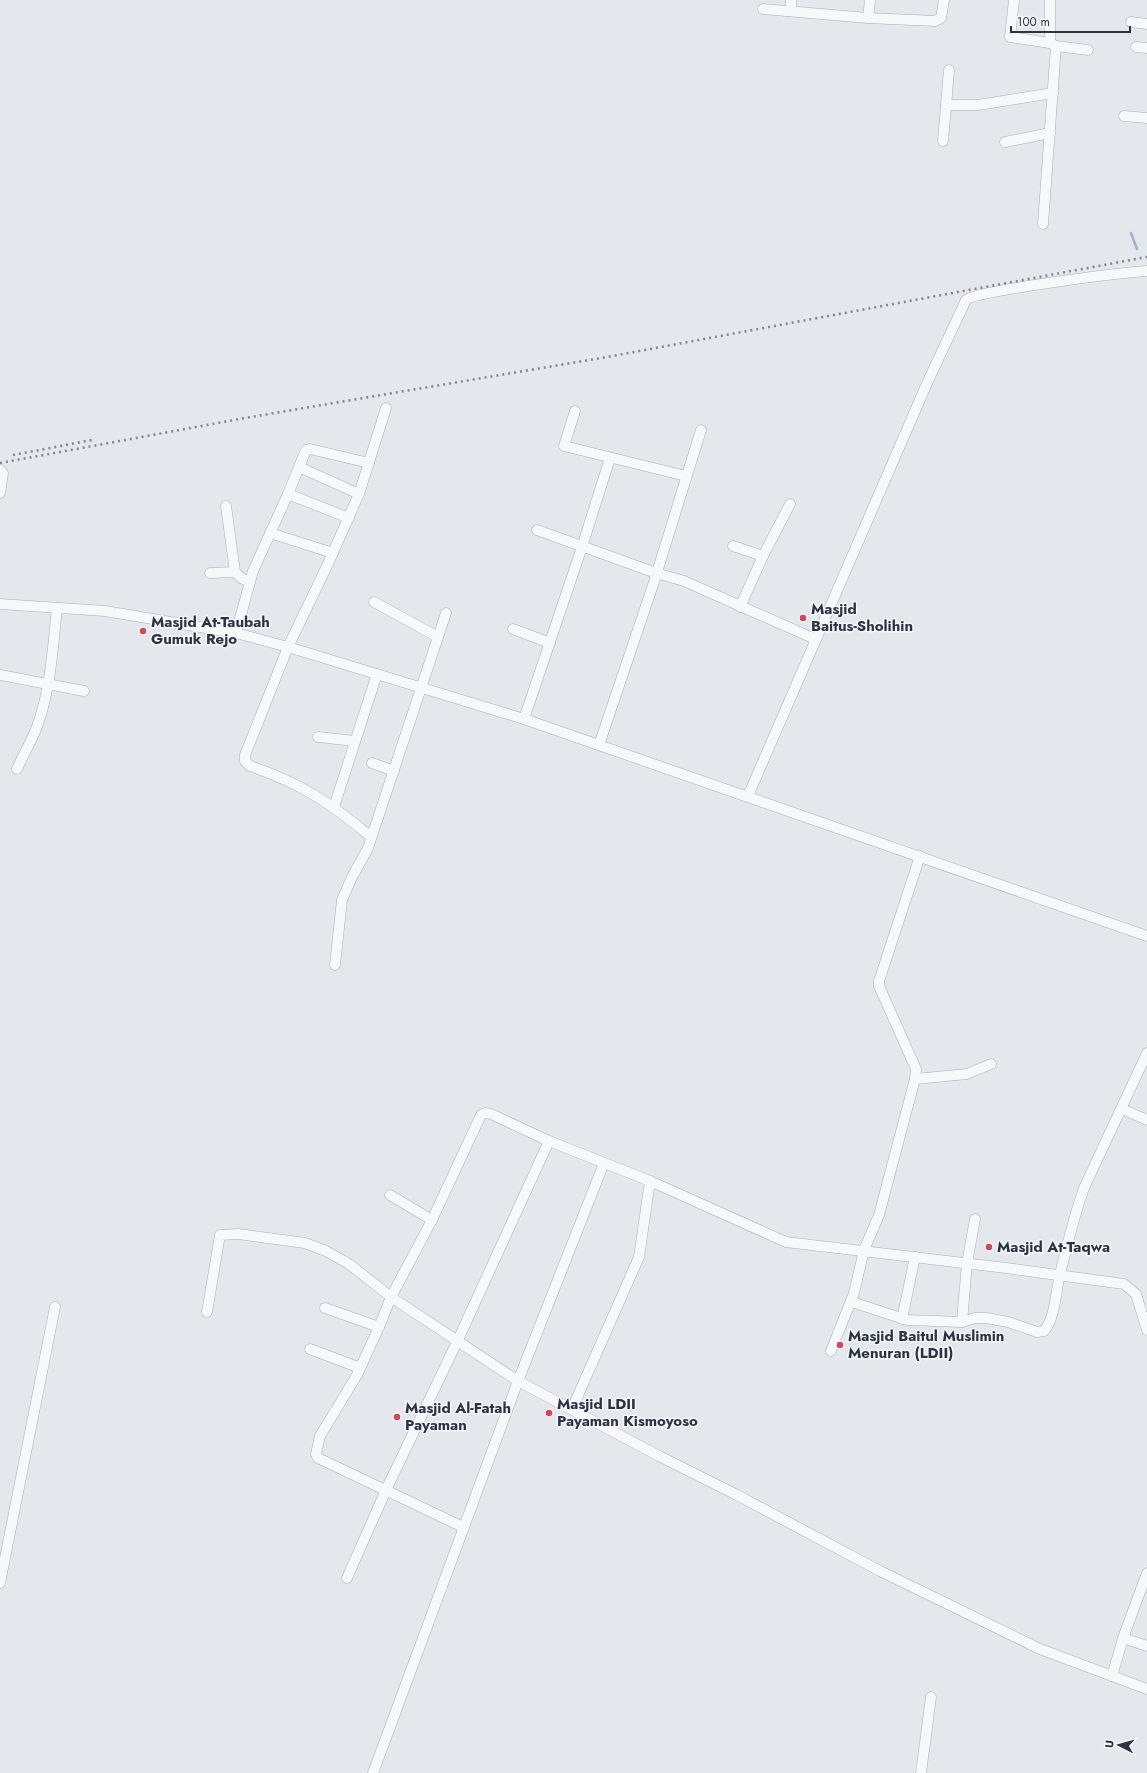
<svg xmlns="http://www.w3.org/2000/svg" width="1147" height="1773" font-family="Jost,sans-serif">
<style>
.lines{fill:none;stroke-linecap:round;stroke-linejoin:round}
.stream{stroke:#9fb4cc;stroke-width:2.5}
.minor-casing{stroke:#a9aeb7;stroke-width:11}
.minor{stroke:#f7f8fa;stroke-width:10}
.rail{stroke:#7d8696;stroke-width:2.5;stroke-dasharray:2 4;stroke-linecap:butt}
.poi-dot{fill:#d1495b;stroke:#f4f6f9;stroke-width:1.5}
.labels{text-anchor:middle;dominant-baseline:central;stroke-width:3;stroke-linejoin:round;paint-order:stroke}
.poi-label{font-size:15px;font-weight:bold;fill:#2b3445;stroke:#f4f6f9;text-anchor:start}
</style>
<rect width="100%" height="100%" fill="#e4e7ec"/>
<g class="lines">
<path class="stream" d="M1131 233 1137 249"/>
<defs>
<g id="minor">
<path d="M1014 0 1010 37 1050 43 1056 46 1043 224"/>
<path d="M763 9 868 18 935 21 941 18 944 0"/>
<path d="M791 11V0"/>
<path d="M868 18 870 0"/>
<path d="M1131 22 1147 24"/>
<path d="M1050 43V0"/>
<path d="M1056 46 1088 50"/>
<path d="M1136 47 1147 48"/>
<path d="M946 105H978L1053 93"/>
<path d="M1124 116 1147 118"/>
<path d="M943 141 949 70"/>
<path d="M1005 142 1050 133"/>
<path d="M575 411 564 446 686 476"/>
<path d="M299 467 359 494"/>
<path d="M0 470 3 473 0 493"/>
<path d="M288 494 349 518"/>
<path d="M226 506 235 572 241 578 249 582"/>
<path d="M537 530 656 573 684 581 815 639"/>
<path d="M270 533 333 553"/>
<path d="M733 546 763 556"/>
<path d="M210 573 235 572"/>
<path d="M374 602 438 637"/>
<path d="M0 604 105 611 236 633 288 647 524 719 1147 936"/>
<path d="M740 607 763 556 790 504"/>
<path d="M513 629 550 643"/>
<path d="M236 633 253 571 288 494 306 450 310 449 369 463"/>
<path d="M0 675 84 691"/>
<path d="M524 719 582 547 610 458"/>
<path d="M318 737 355 741"/>
<path d="M599 745 654 582 701 430"/>
<path d="M372 763 394 771"/>
<path d="M17 769C24 753 34 737 39 721 51 685 53 645 57 608"/>
<path d="M748 796 928 381 966 300C973 291 1126 272 1147 271"/>
<path d="M334 807 377 674"/>
<path d="M371 837C331 803 300 783 250 766L245 761V755L288 647 327 566 359 494 386 408"/>
<path d="M335 965 342 900 352 877 368 848 446 613"/>
<path d="M915 1079 916 1069 879 986V981L920 856"/>
<path d="M1122 1109 1147 1120"/>
<path d="M390 1195 432 1220"/>
<path d="M852 1302 907 1320 962 1322 975 1318H986L1008 1322 1037 1332 1044 1331C1055 1319 1056 1290 1060 1274 1067 1246 1074 1216 1084 1188L1147 1053"/>
<path d="M325 1308 379 1327"/>
<path d="M207 1312 220 1235 238 1234 305 1243 326 1251 349 1264 391 1297 518 1381 659 1456 737 1495 880 1571 1040 1649 1147 1689"/>
<path d="M902 1319 915 1257"/>
<path d="M962 1322 967 1263 975 1219"/>
<path d="M310 1349 360 1368"/>
<path d="M831 1351 854 1293 864 1250 879 1215 915 1079 967 1074 991 1064"/>
<path d="M572 1409 639 1257 650 1181"/>
<path d="M463 1527 318 1458 316 1454 320 1436 357 1375 379 1327 391 1297 432 1220 481 1115 485 1113 491 1114 549 1141 650 1181 786 1242 1006 1268 1124 1284 1136 1294 1147 1330"/>
<path d="M347 1578 386 1490 457 1342 549 1141"/>
<path d="M0 1583 55 1307"/>
<path d="M1123 1638 1147 1646"/>
<path d="M1112 1676 1123 1638 1147 1573"/>
<path d="M373 1773 518 1381 604 1163"/>
<path d="M921 1773 931 1697"/>
</g>
</defs>
<use href="#minor" class="minor-casing"/>
<use href="#minor" class="minor"/>
<g class="rail">
<path d="M13 455 92 440"/>
<path d="M0 463 245 418 607 357 1147 257"/>
</g>
</g>
<g class="poi-dot">
<circle cx="803" cy="618" r="4"/>
<circle cx="143" cy="631" r="4"/>
<circle cx="989" cy="1247" r="4"/>
<circle cx="840" cy="1345" r="4"/>
<circle cx="549" cy="1413" r="4"/>
<circle cx="397" cy="1417" r="4"/>
</g>
<g class="labels">
<g class="poi-label">
<text x="811" y="609">Masjid<tspan x="811" dy="17">Baitus-Sholihin</tspan></text>
<text x="151" y="622">Masjid At-Taubah<tspan x="151" dy="17">Gumuk Rejo</tspan></text>
<text x="997" y="1247">Masjid At-Taqwa</text>
<text x="848" y="1336">Masjid Baitul Muslimin<tspan x="848" dy="17">Menuran (LDII)</tspan></text>
<text x="557" y="1404">Masjid LDII<tspan x="557" dy="17">Payaman Kismoyoso</tspan></text>
<text x="405" y="1408">Masjid Al-Fatah<tspan x="405" dy="17">Payaman</tspan></text>
</g>
</g>
<g transform="translate(1119 1745) rotate(276)" stroke="#f4f6f9" stroke-width="3" paint-order="stroke">
<path d="M0-3L7 15L0 10L-7 15Z" fill="#2b3445"/>
<text y="-6" font-size="11" font-weight="bold" text-anchor="middle" fill="#2b3445">U</text>
</g>
<path d="M1011 26v6h119v-6" fill="none" stroke="#2b3445" stroke-width="2"/>
<text x="1017" y="26" font-size="12" fill="#2b3445" stroke="#f4f6f9" stroke-width="3" paint-order="stroke">100 m</text>
</svg>
